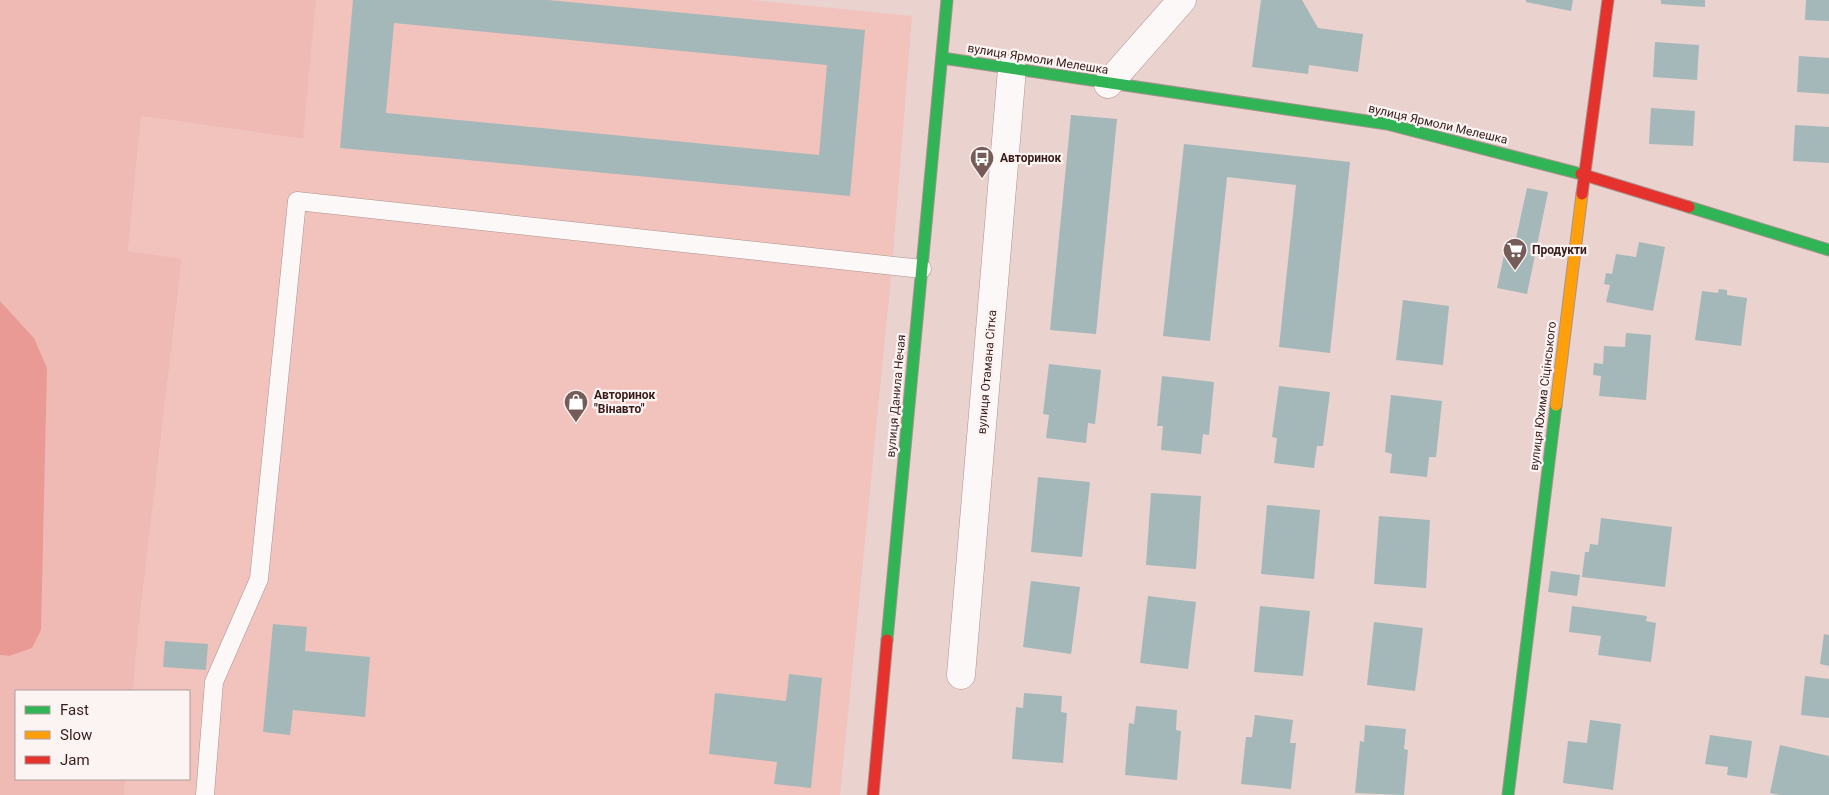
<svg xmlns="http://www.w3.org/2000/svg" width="1829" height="795" font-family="Roboto,sans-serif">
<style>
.built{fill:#f2c3bd}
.green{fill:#f0bab4}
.forest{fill:#e99a94}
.building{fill:#a4b8b9;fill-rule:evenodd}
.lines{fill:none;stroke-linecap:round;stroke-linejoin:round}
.lane-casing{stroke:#a9928f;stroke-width:19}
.street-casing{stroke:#a9928f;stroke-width:29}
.fast-casing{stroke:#a9928f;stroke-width:13}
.slow-casing{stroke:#a9928f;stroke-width:13}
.jam-casing{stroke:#a9928f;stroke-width:13}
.lane{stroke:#fcf8f8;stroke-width:18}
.street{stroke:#fcf8f8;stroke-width:28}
.fast{stroke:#30b455;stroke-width:11}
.slow{stroke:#ff9f0a;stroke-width:11}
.jam{stroke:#e5322d;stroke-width:11}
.labels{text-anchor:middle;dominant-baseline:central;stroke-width:4.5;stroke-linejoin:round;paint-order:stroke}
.street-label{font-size:12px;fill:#371c1a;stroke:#fcf4f3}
.poi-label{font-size:12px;font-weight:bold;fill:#371c1a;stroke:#fcf4f3;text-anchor:start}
</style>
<rect width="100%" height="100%" fill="#ead2cf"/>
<path class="built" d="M316 0H751L912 16 892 267 840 795H124L126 779H189V691H133L138 632 182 260 128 251 141 116 302 139Z"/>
<path class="green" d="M0 0H316L303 139 141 116 128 251 182 259 138 632 133 691H16V779H126L124 795H0V655L9 656 34 338 0 301Z"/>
<path class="forest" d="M0 301 34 338 47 368 41 630 32 648 9 656 0 655Z"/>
<g class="building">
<path d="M353 0H548L865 30 850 196 340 148ZM394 23 827 65 819 155 386 113Z"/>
<path d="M1261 0H1302L1318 28 1363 34 1358 72 1309 65 1308 74 1252 67Z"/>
<path d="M1526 0H1573L1571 11 1526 2Z"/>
<path d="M1661 0H1705V7L1661 4Z"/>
<path d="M1806 0H1829V21L1805 20Z"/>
<path d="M1655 42 1699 45 1697 80 1653 77Z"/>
<path d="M1799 56 1829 58V94L1797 92Z"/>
<path d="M1651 108 1695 111 1693 146 1649 144Z"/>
<path d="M1071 115 1117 119 1096 334 1050 330Z"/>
<path d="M1795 125 1829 127V163L1793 161Z"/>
<path d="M1184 144 1350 162 1330 353 1279 347 1296 185 1227 177 1210 341 1163 336Z"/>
<path d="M1527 188 1548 192 1527 294 1497 288 1507 241 1515 243Z"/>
<path d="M1639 242 1665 247 1653 311 1606 302 1610 285 1604 284 1606 273 1612 274 1616 254 1636 257Z"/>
<path d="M1719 289 1727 290V295L1747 298 1741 346 1695 340 1702 291 1718 293Z"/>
<path d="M1403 300 1449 306 1443 365 1396 360Z"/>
<path d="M1626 333 1651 335 1646 400 1599 396 1601 376 1593 375 1594 363 1603 364 1604 346 1625 347Z"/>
<path d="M1049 364 1101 370 1095 424 1088 423 1086 443 1046 438 1049 415 1043 414Z"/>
<path d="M1162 376 1214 382 1209 435 1203 434 1201 454 1161 450 1163 426H1157Z"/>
<path d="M1279 386 1330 392 1323 446H1317L1314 468 1274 463 1277 438 1272 437Z"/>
<path d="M1391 395 1442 401 1436 457H1429L1427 477 1390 473 1392 454 1385 452Z"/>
<path d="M1038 477 1090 482 1082 557 1031 552Z"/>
<path d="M1151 493 1201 496 1196 569 1146 565Z"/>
<path d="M1267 505 1320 510 1314 579 1261 574Z"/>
<path d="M1379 516 1430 520 1426 588 1374 584Z"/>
<path d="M1601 518 1672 527 1665 587 1582 577 1585 552H1589L1590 544 1598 545Z"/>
<path d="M1551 571 1580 575 1577 596 1548 592Z"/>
<path d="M1031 581 1080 587 1071 654 1023 647Z"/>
<path d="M1148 596 1196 602 1188 669 1140 663Z"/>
<path d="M1260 606 1310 611 1303 676 1254 672Z"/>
<path d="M1572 606 1647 616 1646 621 1656 623 1651 662 1598 655 1601 636 1569 632Z"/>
<path d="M1374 622 1423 628 1415 691 1367 685Z"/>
<path d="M273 624 307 627 305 651 370 657 365 717 293 710 290 735 263 732Z"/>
<path d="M1824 634 1829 635V666L1820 664Z"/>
<path d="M165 641 208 644 206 670 163 667Z"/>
<path d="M789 674 822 678 811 788 774 784 777 762 709 754 715 693 786 701Z"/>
<path d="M1805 676 1829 679V718L1801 715Z"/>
<path d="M1024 693 1062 696 1061 712 1067 713 1063 763 1012 759 1016 707 1023 708Z"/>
<path d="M1136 706 1177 710 1176 730 1181 731 1177 780 1125 775 1129 723 1134 724Z"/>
<path d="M1255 715 1293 720 1290 743H1296L1291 789 1241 784 1246 737H1252Z"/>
<path d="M1590 720 1621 724 1613 790 1563 783 1568 741 1587 743Z"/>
<path d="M1365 725 1406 729 1404 749 1408 750 1404 795 1355 793 1360 741 1364 742Z"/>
<path d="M1710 735 1752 741 1747 778 1727 775 1728 767 1705 764Z"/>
<path d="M1780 745 1829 756V795H1780L1770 793Z"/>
</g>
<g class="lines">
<defs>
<path id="lane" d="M205 795 214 682 259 579 297 201 922 269"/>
<g id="street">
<path d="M1108 84 1182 0"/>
<path d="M961 675 1012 69"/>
</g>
<g id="fast">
<path d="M942 58 1387 124 1581 174"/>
<path d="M1689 207 1829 250"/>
<path d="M887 640 947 0"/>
<path d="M1508 795 1556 405"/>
</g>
<path id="slow" d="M1556 405 1582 194"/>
<g id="jam">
<path d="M1581 174 1689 207"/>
<path d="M1582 194 1608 0"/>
<path d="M873 795 887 640"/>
</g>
</defs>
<use href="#lane" class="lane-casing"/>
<use href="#street" class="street-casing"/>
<use href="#fast" class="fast-casing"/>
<use href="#slow" class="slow-casing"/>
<use href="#jam" class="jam-casing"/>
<use href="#lane" class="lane"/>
<use href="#street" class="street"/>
<use href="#fast" class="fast"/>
<use href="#slow" class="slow"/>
<use href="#jam" class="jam"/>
</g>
<defs>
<symbol id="bus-pin" viewBox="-11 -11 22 30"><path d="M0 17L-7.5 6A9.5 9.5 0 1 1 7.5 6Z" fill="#765c59" stroke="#fcf4f3"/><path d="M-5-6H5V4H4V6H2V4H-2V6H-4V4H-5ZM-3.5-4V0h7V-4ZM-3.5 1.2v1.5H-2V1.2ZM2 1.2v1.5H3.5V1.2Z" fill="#fff"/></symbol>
<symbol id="supermarket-pin" viewBox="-11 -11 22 30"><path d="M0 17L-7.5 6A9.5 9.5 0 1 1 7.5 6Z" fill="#765c59" stroke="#fcf4f3"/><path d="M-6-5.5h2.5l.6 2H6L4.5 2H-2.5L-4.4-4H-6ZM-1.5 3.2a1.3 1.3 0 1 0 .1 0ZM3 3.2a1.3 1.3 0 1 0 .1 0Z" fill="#fff"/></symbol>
<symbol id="shop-pin" viewBox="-11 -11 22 30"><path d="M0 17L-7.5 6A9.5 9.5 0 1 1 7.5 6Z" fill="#765c59" stroke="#fcf4f3"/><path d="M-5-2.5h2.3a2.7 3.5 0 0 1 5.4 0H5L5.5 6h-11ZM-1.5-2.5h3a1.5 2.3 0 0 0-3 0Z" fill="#fff"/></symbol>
</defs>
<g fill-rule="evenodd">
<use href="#bus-pin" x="968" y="144" width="28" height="38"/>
<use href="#supermarket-pin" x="1501" y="236" width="28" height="38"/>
<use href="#shop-pin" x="562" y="388" width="28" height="38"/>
</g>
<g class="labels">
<g class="street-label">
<text transform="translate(1038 59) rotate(9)">вулиця Ярмоли Мелешка</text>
<text transform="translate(1438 124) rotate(13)">вулиця Ярмоли Мелешка</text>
<text transform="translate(987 372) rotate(-85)">вулиця Отамана Сітка</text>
<text transform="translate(896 396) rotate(-85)">вулиця Данила Нечая</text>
<text transform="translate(1543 396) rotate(-83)">вулиця Юхима Сіцінського</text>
</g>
<g class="poi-label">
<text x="1000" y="158">Авторинок</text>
<text x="1532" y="250">Продукти</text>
<text x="594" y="395">Авторинок<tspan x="594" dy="14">"Вінавто"</tspan></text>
</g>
</g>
<rect x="15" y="690" width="175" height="90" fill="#fcf4f3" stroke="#ad9e9c"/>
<rect x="25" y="706" width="25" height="8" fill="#30b455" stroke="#ad9e9c"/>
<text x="60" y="715" font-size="15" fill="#371c1a">Fast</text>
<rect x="25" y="731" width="25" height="8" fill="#ff9f0a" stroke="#ad9e9c"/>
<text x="60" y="740" font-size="15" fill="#371c1a">Slow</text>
<rect x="25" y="756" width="25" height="8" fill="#e5322d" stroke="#ad9e9c"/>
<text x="60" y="765" font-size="15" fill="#371c1a">Jam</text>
</svg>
